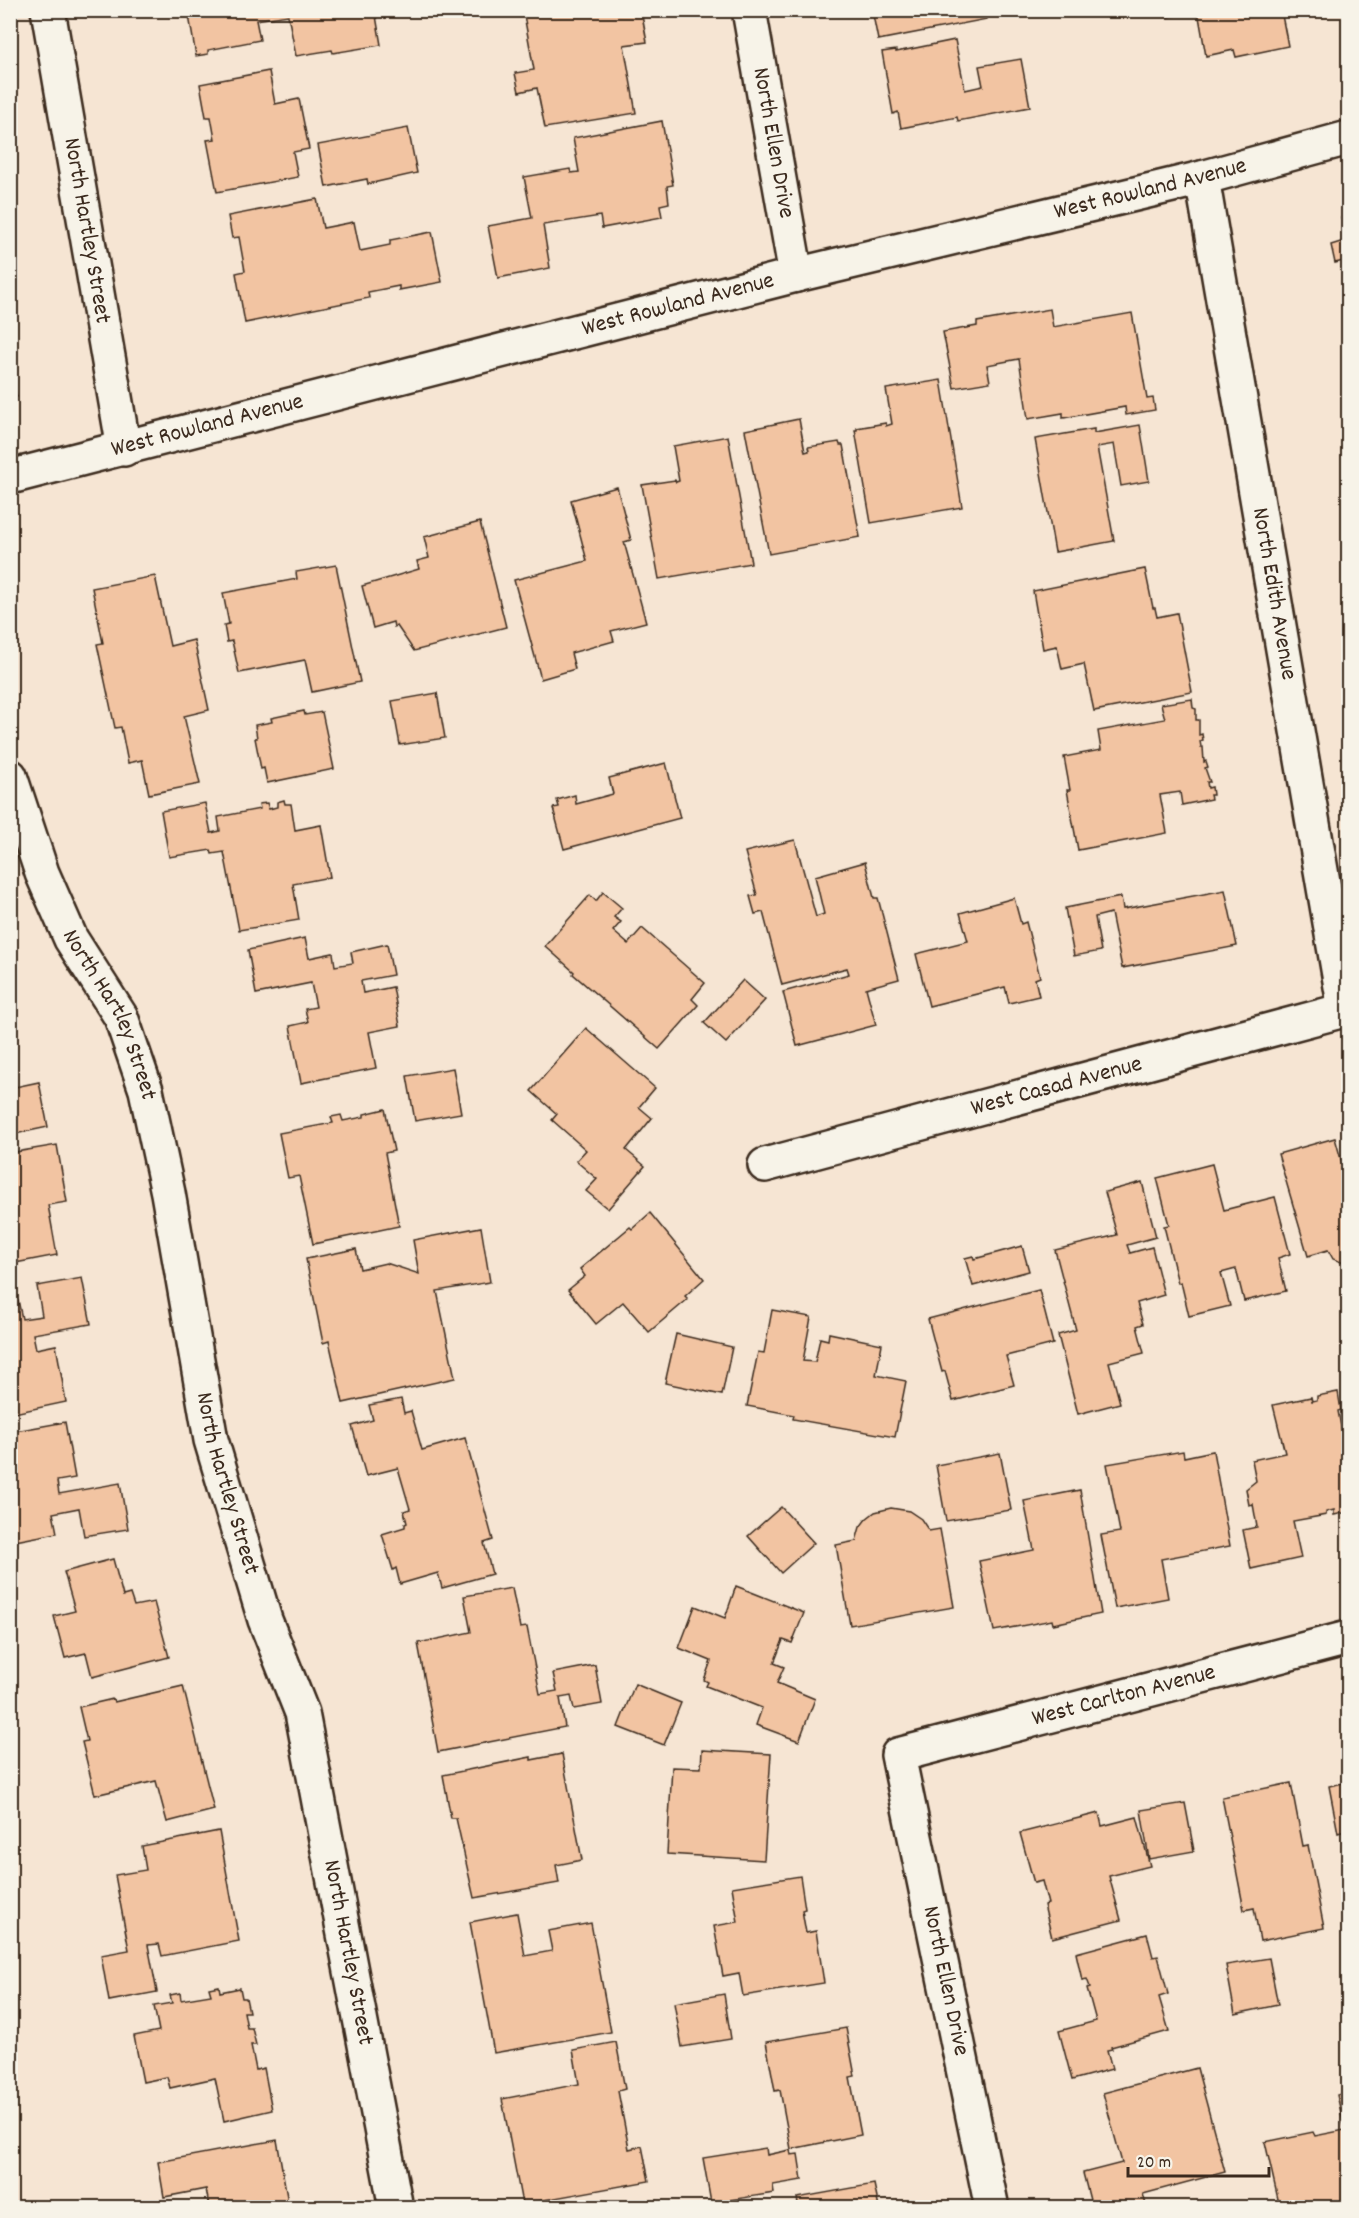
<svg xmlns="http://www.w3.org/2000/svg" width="1359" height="2218" font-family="Dekko,sans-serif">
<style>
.building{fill:#f2c4a2;stroke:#3b2a1e;stroke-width:1.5}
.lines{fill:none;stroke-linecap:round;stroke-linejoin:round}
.minor-casing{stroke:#3b2a1e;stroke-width:38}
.minor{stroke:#f7f3e8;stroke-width:33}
.labels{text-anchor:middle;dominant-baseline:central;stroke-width:4.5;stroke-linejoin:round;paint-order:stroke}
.street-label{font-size:24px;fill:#3b2a1e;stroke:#f7f3e8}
</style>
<rect width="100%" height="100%" fill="#f6e5d3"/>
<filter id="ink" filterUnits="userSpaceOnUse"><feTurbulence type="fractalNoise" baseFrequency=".0167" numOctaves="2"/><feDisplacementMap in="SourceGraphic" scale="12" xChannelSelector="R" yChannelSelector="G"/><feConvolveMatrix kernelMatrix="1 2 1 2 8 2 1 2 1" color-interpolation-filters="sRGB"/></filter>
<g filter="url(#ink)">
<g class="building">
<path d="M188 10H375L381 45 333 53 332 50 296 56 288 15 256 20 260 40 208 50V54L196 56Z"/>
<path d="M449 10H477L450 16Z"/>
<path d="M551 10H641L647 42 624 45 636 113 545 128 537 88 519 92 515 73 534 70 524 15Z"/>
<path d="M872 10H986L987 19 878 40Z"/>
<path d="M1166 10H1281L1288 46 1236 57 1234 50 1206 56 1198 11 1168 17Z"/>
<path d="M955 40 965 90 983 86 979 66 1021 59 1030 107 958 121 957 117 901 128 898 112 893 114 882 52 896 50V52Z"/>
<path d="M269 71 275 104 299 99 309 149 293 152 298 177 217 192 207 140 215 139 211 117H206L200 84Z"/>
<path d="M662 121 673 185 667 186 669 203 660 205 662 217 602 228 600 216 543 225 550 268 498 278 488 226 532 218 524 177 570 169 571 173 579 172 573 138Z"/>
<path d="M408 128 417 173 368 184 367 179 326 187 318 145Z"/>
<path d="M317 199 323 228 354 222 360 251 390 245V240L432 232 442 282 399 290V286L368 292 369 298 245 323 236 273 245 271 239 237 232 238 228 216Z"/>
<path d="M1348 216V260L1335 263 1331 245 1347 240 1341 218Z"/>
<path d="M1050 309 1053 327 1132 313 1147 399 1153 398 1155 410 1126 415 1125 407 1063 418V413L1028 419 1019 359 987 365 990 382 954 388 943 332 977 326V322Z"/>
<path d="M10 371 17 397 10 398Z"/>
<path d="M941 380 962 507 871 523 855 430H857V428L886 423V426L892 424 886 389Z"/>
<path d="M799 419 805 452 809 451 808 447 839 442 840 445H843L860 537 769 554 745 430Z"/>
<path d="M1140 425 1149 481 1121 486 1114 444 1097 447 1114 541 1055 552 1035 439 1094 429V433Z"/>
<path d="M728 436 751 563 659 579 642 485 675 480 676 482 679 481 673 446Z"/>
<path d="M617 487 631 540 624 542 646 622 611 631 614 641 571 653 575 669 541 679 514 580 587 561 571 500Z"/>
<path d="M480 522 506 627 414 651 397 626 394 627 393 622 373 628 362 586 419 569 417 561 429 558 424 537Z"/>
<path d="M336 565 360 682 312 692 305 660 239 673 232 641 227 642 224 625 229 624 223 593 297 579 296 572Z"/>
<path d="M1145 569 1153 608H1155L1157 617 1177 613 1192 692 1094 711 1084 664 1062 669 1057 646 1043 649 1033 591Z"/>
<path d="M155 576 170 646 194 640 209 710 184 716 200 784 149 794 142 760 128 763 121 727 115 728 97 644 103 643 92 588Z"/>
<path d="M437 693 445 738 400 745 392 701Z"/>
<path d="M1192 699 1193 708 1196 709V720H1199V735L1202 734 1203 740 1200 741 1201 747H1203L1204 762 1206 761 1208 767 1205 768 1210 782H1207L1208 788 1212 787 1213 795H1210L1211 799 1182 805 1180 792 1160 795 1167 833 1078 850 1067 790H1070L1064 757 1101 750 1098 731 1165 719 1161 704Z"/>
<path d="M304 711 305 715 322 712 334 769 267 783 264 768 261 769 255 738H257L255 725 272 722 271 718Z"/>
<path d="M666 763 680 818 564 849 553 808 559 807 557 800 575 795 576 804 613 794 609 778Z"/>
<path d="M284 800 285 804H291L295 830 321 825 330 877 293 884 299 920 239 930 224 852 212 854 211 850 169 857 161 811 205 803 211 833 220 831 218 817 260 809 259 804 267 803 269 809 277 807V802Z"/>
<path d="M795 840 816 917 824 914 815 876 865 862 874 898H878L899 979 866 988 876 1025 797 1046 783 992 849 974 847 968 782 985 763 912 755 914 750 896 757 895 745 852Z"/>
<path d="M1225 890 1237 946 1122 968 1111 913 1095 917 1101 951 1074 956 1065 908 1121 897 1123 909Z"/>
<path d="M603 892 622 908 614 917 621 922 613 931 628 944 642 928 705 983 692 999 698 1005 659 1049 573 974 574 972 545 946 590 895 596 901Z"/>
<path d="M1014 898 1021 924 1026 922 1040 977 1035 979 1039 996 1009 1003 1005 987 929 1006 916 954 968 941 960 913Z"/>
<path d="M305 938 309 958 333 953 335 966 353 963 351 952 387 944 393 975 361 981 363 993 393 987 400 1026 369 1032 376 1068 301 1083 290 1026 308 1022 305 1009 316 1007 311 983 256 994 248 950Z"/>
<path d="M743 980 765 1000 726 1043 704 1023Z"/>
<path d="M586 1028 655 1088 639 1107 652 1118 626 1150 645 1166 608 1209 586 1191 597 1179 576 1161 586 1150 552 1120 557 1114 531 1091Z"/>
<path d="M453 1068 461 1113 415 1121 407 1076Z"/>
<path d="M39 1082 48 1127 10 1135V1088Z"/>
<path d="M385 1109 394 1151 385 1153 399 1226 313 1244 299 1176 288 1178 279 1133 333 1123 331 1117 341 1115 343 1121 364 1117V1114Z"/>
<path d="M1335 1138 1348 1184V1263H1344L1333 1259 1328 1250 1308 1256 1278 1154Z"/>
<path d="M57 1145 67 1202 48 1205 57 1255 10 1264V1153Z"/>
<path d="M1212 1164 1224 1210 1275 1197 1290 1254 1278 1258 1286 1291 1244 1301 1236 1269 1221 1273 1230 1306 1189 1316 1181 1282 1178 1283 1164 1226 1169 1225 1157 1178Z"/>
<path d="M1142 1182 1156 1237 1127 1245 1130 1253 1152 1247 1164 1295 1137 1303 1143 1324 1137 1326 1144 1353 1109 1362 1120 1403 1078 1414 1058 1335 1076 1330 1055 1250 1117 1235 1105 1192Z"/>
<path d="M650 1213 704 1279 685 1296 688 1299 649 1332 623 1302 596 1324 568 1290 585 1276 580 1269 630 1227 632 1229Z"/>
<path d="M481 1227 490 1282 437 1291 455 1378 343 1403 329 1341 323 1343 306 1259 356 1249 360 1269 386 1263 419 1274 413 1240Z"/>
<path d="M1022 1246 1029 1271 973 1286 965 1258 973 1256 974 1259Z"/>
<path d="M82 1278 91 1324 33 1334 36 1349 56 1345 66 1402 14 1413 15 1418 10 1419V1302L18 1300 22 1319 42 1316 37 1286Z"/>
<path d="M1039 1290 1053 1344 1006 1356 1014 1385 953 1401 945 1371 942 1372 928 1319Z"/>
<path d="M772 1310 811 1317 803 1361 815 1362 820 1338 828 1340 829 1333 882 1344 876 1375 906 1381 895 1437 793 1419 794 1415 747 1406 758 1352 764 1353Z"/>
<path d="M676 1334 732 1347 722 1395 665 1383Z"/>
<path d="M1338 1392 1341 1410 1338 1411 1343 1437H1348V1512L1334 1515V1510L1326 1512V1515L1293 1521 1301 1558 1251 1569 1243 1530 1257 1527 1253 1504 1249 1505 1246 1489 1256 1481 1252 1460 1285 1453 1273 1405 1311 1397 1312 1401 1317 1400V1396Z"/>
<path d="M401 1399 404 1413 411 1411 422 1450 465 1438 493 1540 484 1543 492 1574 442 1588 438 1573 400 1584 396 1568 393 1570 382 1534 405 1527V1524L407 1523 404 1511 410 1509 398 1468 366 1476 352 1426 373 1420 369 1405Z"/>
<path d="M65 1422 75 1478 57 1481 59 1494 120 1483 128 1529 84 1536 79 1508 53 1513 57 1533 10 1542V1432Z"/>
<path d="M1183 1451 1184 1457 1213 1451 1230 1546 1161 1559 1168 1598 1115 1608 1101 1535 1120 1532 1107 1464Z"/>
<path d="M1000 1453 1011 1510 946 1521 936 1465Z"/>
<path d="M1080 1490 1101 1614 1053 1624 1052 1620 994 1631 979 1561 1034 1550 1024 1501Z"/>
<path d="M781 1507 814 1543 781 1573 748 1536Z"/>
<path d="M891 1508 909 1511 921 1519 929 1531 940 1529 954 1607 850 1625 836 1545 856 1541 860 1527 866 1519 875 1512Z"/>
<path d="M113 1559 123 1596 130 1594 134 1606 154 1602 169 1657 92 1677 86 1653 65 1658 54 1616 75 1611 64 1572Z"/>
<path d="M736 1586 804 1613 792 1643 783 1640 774 1663 784 1667 777 1683 815 1699 799 1741 756 1725 762 1708 706 1686 708 1682 704 1680 711 1661 679 1648 695 1606 725 1618Z"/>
<path d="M512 1588 520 1628 527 1627 540 1694 557 1691 553 1673 595 1665 602 1704 574 1709 571 1696 560 1698 565 1727 438 1752 418 1643 471 1632 464 1596Z"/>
<path d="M635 1684 681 1703 664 1745 618 1727Z"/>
<path d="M183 1686 214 1810 167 1822 156 1781 95 1795 82 1742 87 1741 79 1707 113 1699 114 1702Z"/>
<path d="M702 1750 771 1754 764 1860 667 1854 672 1767 701 1768Z"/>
<path d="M562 1754 582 1860 556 1865 559 1883 474 1898 456 1818H451L443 1775 531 1757V1760Z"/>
<path d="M1348 1782V1849L1345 1831 1338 1833 1329 1786Z"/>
<path d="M1291 1783 1303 1846 1308 1845 1324 1928 1260 1941 1254 1908 1244 1910 1222 1797Z"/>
<path d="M1185 1803 1194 1851 1149 1859 1141 1810Z"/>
<path d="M1099 1813 1102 1826 1137 1817 1150 1866 1109 1876 1121 1920 1052 1938 1044 1905 1048 1904 1042 1881 1034 1883 1020 1833Z"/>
<path d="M219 1831 239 1941 162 1956 159 1944 148 1945 157 1992 109 2001 101 1955 129 1950 115 1875 146 1870 142 1846Z"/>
<path d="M800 1876 805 1909 802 1910 806 1933 816 1931 824 1983 743 1996 739 1973 723 1976 714 1926 738 1922 732 1887Z"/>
<path d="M517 1913 525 1956 552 1951 548 1931 591 1923 611 2032 494 2053 470 1922Z"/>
<path d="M1147 1934 1153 1957 1158 1956 1168 1994 1159 1997 1169 2031 1111 2047 1112 2049 1107 2050 1112 2069 1072 2080 1059 2031 1096 2021 1087 1988 1090 1987 1087 1979 1082 1980 1076 1953Z"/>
<path d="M1269 1958 1278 2005 1235 2014 1226 1965Z"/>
<path d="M219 1986 220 1992 240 1988 242 1998H246L249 2012H244L247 2028H252L256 2045H251L256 2070 264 2068 272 2110 224 2121 215 2078 170 2088 167 2077 143 2082 134 2036 159 2031 154 2006 172 2003 170 1995 180 1993 181 2000 211 1995 209 1988Z"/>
<path d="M724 1994 731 2039 682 2047 674 2003Z"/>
<path d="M846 2028 855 2076 850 2077 861 2135 791 2149 780 2090 775 2091 766 2042Z"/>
<path d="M616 2042 625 2089 618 2091 629 2149 642 2146 649 2181 522 2204 502 2099 579 2084 573 2050Z"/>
<path d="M1197 2068 1225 2172 1143 2194 1147 2208H1092L1083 2173 1122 2163 1103 2093Z"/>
<path d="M1348 2092V2201L1333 2204 1334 2208H1280L1265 2142 1313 2132 1315 2136 1345 2130 1337 2095Z"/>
<path d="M277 2140 289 2208H201L209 2205 206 2189 164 2197 158 2162Z"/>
<path d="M766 2148 767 2155 790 2150 791 2155 798 2154 802 2180 773 2185 774 2193 711 2203 703 2158Z"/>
<path d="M874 2184 879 2208H783L798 2204 797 2198Z"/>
</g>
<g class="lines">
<defs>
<g id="minor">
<path id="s1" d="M48 10 124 449"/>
<path id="s2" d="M749 10 796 275"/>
<path id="s3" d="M1202 178 1345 1010"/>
<path id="s4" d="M10 477 796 275 1202 178 1348 138"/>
<path id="s5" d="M10 776 42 873 71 939 121 1017 146 1090 168 1193 211 1440 265 1620 302 1713 396 2208"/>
<path id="s6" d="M765 1165 1348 1009"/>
<path id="s7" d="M992 2208 898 1755 1348 1638"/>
</g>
</defs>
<use href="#minor" class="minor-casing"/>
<use href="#minor" class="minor"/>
</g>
</g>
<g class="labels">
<g class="street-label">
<text stroke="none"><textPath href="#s2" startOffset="135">North Ellen Drive</textPath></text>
<text stroke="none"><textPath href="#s4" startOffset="1176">West Rowland Avenue</textPath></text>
<text stroke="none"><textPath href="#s1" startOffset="224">North Hartley Street</textPath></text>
<text stroke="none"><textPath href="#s4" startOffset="690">West Rowland Avenue</textPath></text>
<text stroke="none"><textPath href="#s4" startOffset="204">West Rowland Avenue</textPath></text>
<text stroke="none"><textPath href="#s3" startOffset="422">North Edith Avenue</textPath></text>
<text stroke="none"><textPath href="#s5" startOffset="260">North Hartley Street</textPath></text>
<text stroke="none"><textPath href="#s6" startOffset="302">West Casad Avenue</textPath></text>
<text stroke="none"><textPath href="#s5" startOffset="746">North Hartley Street</textPath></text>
<text stroke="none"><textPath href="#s7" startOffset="696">West Carlton Avenue</textPath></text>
<text stroke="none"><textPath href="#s5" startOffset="1232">North Hartley Street</textPath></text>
<text transform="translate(945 1981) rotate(78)">North Ellen Drive</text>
</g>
</g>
<rect width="1359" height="2218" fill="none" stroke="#f7f3e8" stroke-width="36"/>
<rect x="18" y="18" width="1323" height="2182" fill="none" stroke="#3b2a1e" stroke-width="2" filter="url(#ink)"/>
<path d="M1128 2167v9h141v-9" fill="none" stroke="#3b2a1e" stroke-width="3"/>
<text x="1137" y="2167" font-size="18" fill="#3b2a1e" stroke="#f7f3e8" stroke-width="4.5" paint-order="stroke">20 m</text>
</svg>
